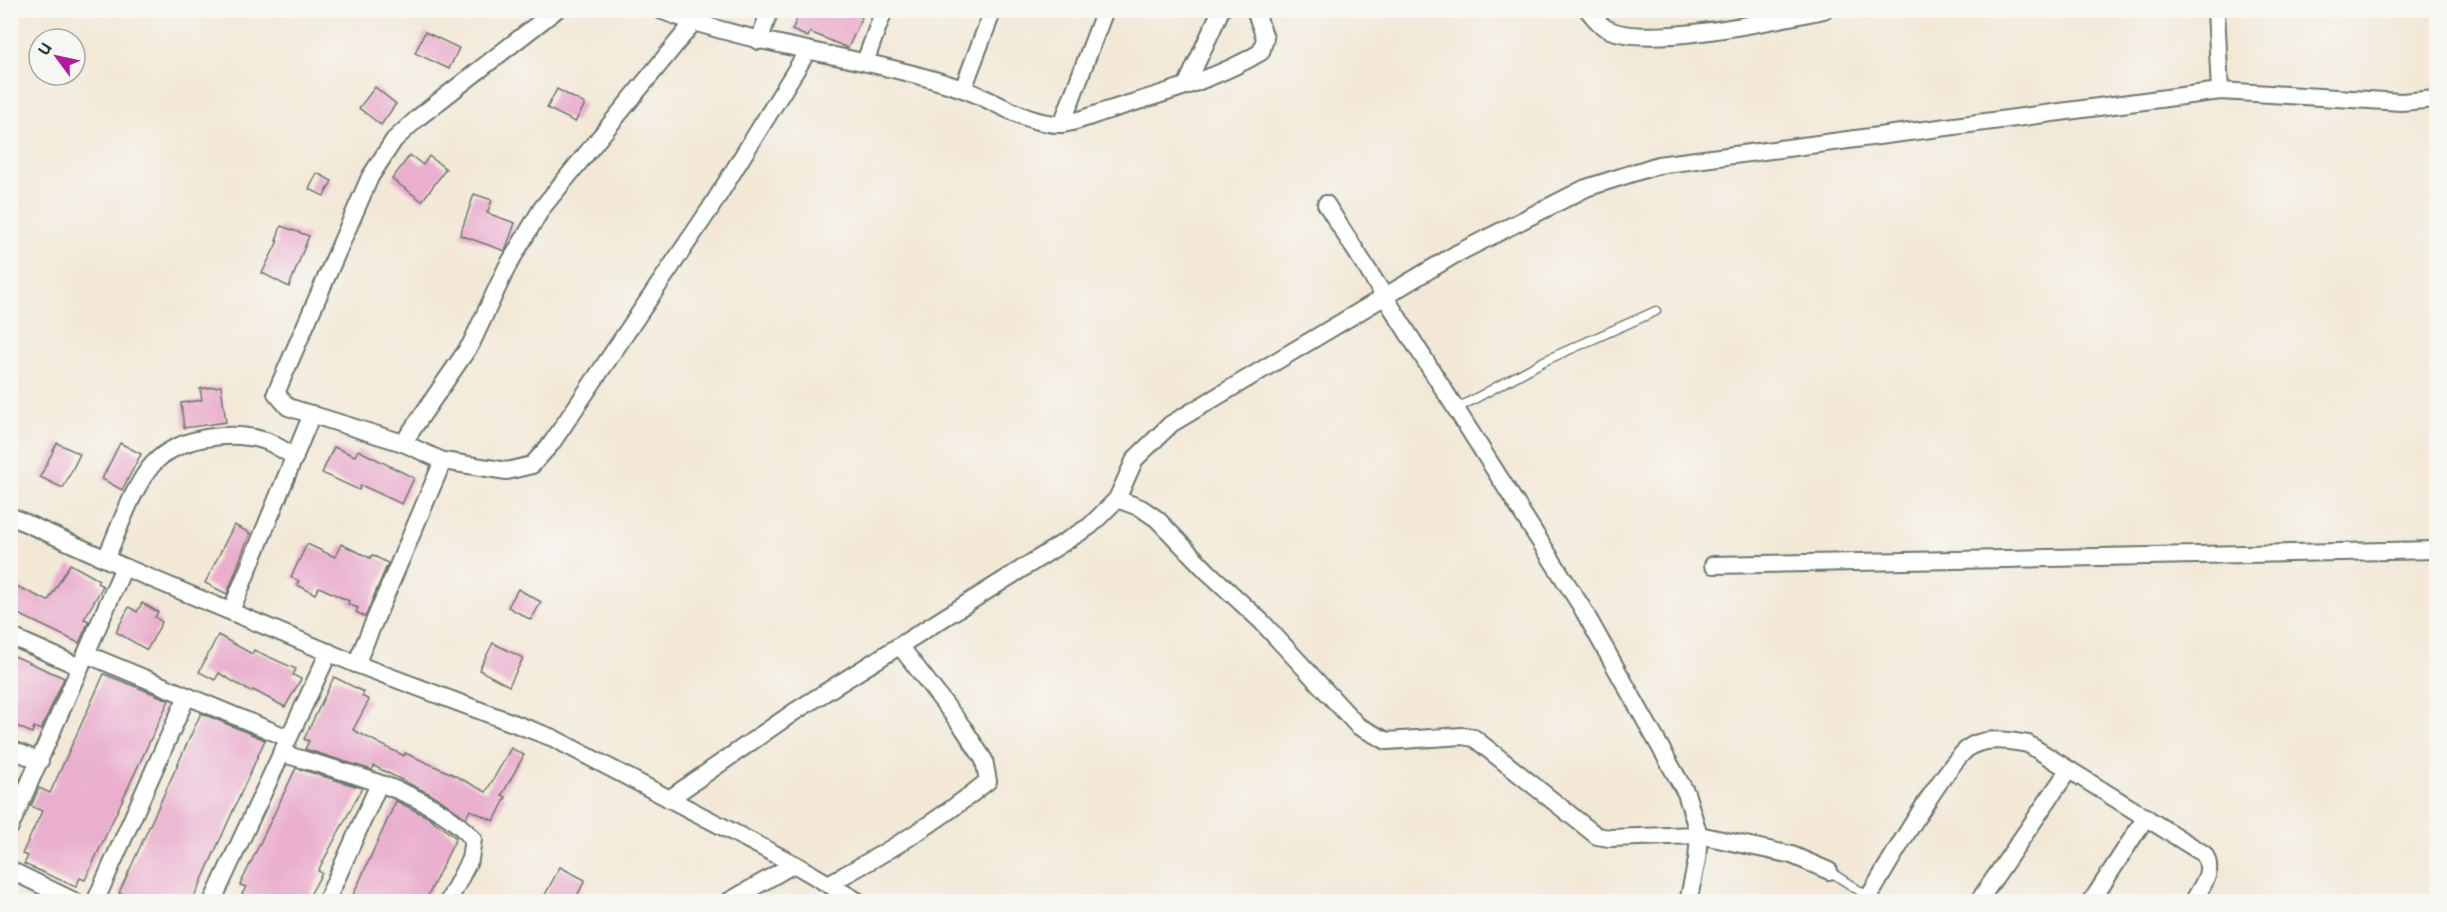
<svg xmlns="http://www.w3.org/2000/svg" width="2447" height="912" font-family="Mali,sans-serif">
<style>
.building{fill:#eaaece}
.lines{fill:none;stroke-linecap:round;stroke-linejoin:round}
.service-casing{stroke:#69796d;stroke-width:11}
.minor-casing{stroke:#69796d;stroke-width:20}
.service{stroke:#fff;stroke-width:8}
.minor{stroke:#fff;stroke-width:16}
</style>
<rect width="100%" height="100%" fill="#f6f6f2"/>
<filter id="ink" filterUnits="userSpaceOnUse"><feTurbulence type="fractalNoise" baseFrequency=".0167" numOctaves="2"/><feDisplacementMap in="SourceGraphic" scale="12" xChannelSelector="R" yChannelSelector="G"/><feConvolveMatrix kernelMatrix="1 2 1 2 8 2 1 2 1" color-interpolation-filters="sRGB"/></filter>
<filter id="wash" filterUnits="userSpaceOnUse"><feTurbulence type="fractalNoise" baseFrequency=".008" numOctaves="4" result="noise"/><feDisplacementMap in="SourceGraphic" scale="24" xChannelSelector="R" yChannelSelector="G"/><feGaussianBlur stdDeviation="1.35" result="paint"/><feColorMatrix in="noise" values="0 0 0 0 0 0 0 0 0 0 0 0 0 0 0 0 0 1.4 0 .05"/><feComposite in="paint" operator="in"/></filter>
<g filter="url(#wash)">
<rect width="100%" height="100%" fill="#f3e8d6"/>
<g id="blocks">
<g class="building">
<path d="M801 10H848L862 17 848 48 810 32 808 37 792 30Z"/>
<path d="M425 32 459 48 449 69 415 53Z"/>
<path d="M375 87 396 104 381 125 359 108Z"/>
<path d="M557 89 585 104 575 122 547 108Z"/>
<path d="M410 155 423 165 429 156 446 169 422 201 392 179Z"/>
<path d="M317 173 332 181 324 196 309 189Z"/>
<path d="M474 194 492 200 487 213 515 223 505 251 460 235Z"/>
<path d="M281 226 309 236 289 287 262 273 278 241H276Z"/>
<path d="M221 386 226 422 184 428 181 403 202 400 200 389Z"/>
<path d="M57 443 80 454 63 488 40 477Z"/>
<path d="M120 443 141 454 122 490 102 479Z"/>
<path d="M334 447 355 456 358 450 414 478 402 504 361 485 359 490 322 473Z"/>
<path d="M234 525 250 533 227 594 205 583Z"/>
<path d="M307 544 335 557 341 544 370 558 372 555 388 563 365 617 356 612 358 608 348 604 349 601 319 587 315 594 297 585 299 581 291 577Z"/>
<path d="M70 564 99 580 97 583 103 586 84 619 89 621 79 643 10 610V583L48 601Z"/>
<path d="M518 589 541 602 531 620 508 607Z"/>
<path d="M142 603 158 612 155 617 162 622 147 650 116 632 129 607 137 612Z"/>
<path d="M218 635 252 654 254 650 296 669 293 675 301 679 285 707 253 690 251 692 219 673 215 680 199 672Z"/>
<path d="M493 643 523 658 509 686 479 670Z"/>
<path d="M10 654 64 678 41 730 34 727 32 733 10 723Z"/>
<path d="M104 674 169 700 85 880 80 878 76 887 24 864 28 856 22 854 42 811 31 806 39 788 50 793Z"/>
<path d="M334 677 364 692 362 696 369 700 353 730 404 756 405 753 450 773 486 792 511 748 524 755 502 795 506 797 494 821 470 810 466 818 438 798 374 766 372 770 305 749 309 741 304 739Z"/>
<path d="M201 713 265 740 192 902H121L124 895 119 893Z"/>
<path d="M296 768 362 788 318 871 322 873 306 902H258L242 894 246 887 240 885Z"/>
<path d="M10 775 20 779 12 797 10 796Z"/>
<path d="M396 801 428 817 456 838 425 902H350Z"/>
<path d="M560 867 585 880 574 902H541Z"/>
</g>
</g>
</g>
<g filter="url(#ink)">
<use href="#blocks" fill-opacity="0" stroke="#69796d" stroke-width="1.5"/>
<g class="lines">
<defs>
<g id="service">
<path d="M1456 409 1544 361 1656 311"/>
<path d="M1829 871 1869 897"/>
</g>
<g id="minor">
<path d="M556 10 419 117 394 140 370 177 276 393 288 407 403 443 443 461 507 471 532 465 551 444 710 209 807 52"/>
<path d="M660 10C758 48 864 55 963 89 994 100 1028 125 1061 124 1076 123 1095 114 1109 110 1160 94 1215 80 1261 52L1265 38 1255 10"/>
<path d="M1588 10C1593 16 1598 23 1604 27 1640 51 1779 19 1824 10"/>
<path d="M2216 10 2220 91"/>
<path d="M759 41 770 10"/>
<path d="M865 62 884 10"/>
<path d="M1186 86 1221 10"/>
<path d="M963 89 993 10"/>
<path d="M1062 124 1105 10"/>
<path d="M1326 204 1581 606 1686 793 1699 835 1697 860 1688 902"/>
<path d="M403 443 471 344 507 267 542 208 693 23"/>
<path d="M1117 499 1141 508 1157 519 1208 572 1262 622 1358 726 1387 741 1462 736 1474 738 1597 836 1609 838 1699 835 1792 855 1829 871"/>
<path d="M10 516 124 567 356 664 553 738 794 864 859 902"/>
<path d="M106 558C119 530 133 486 153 464 179 436 232 430 266 441 276 445 286 452 295 457"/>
<path d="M1713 565 2436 550"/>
<path d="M231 611 312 414"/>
<path d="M10 636 80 667"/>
<path d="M86 654 288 738"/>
<path d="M356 664 443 461"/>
<path d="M10 749 40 761"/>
<path d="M281 753C342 772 429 790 473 839L470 859 448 902"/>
<path d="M669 799 794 712 1090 526 1117 499 1135 459 1171 424 1456 254 1586 188 1658 165 2220 91 2401 102 2436 99"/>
<path d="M10 827 124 567"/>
<path d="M10 870 76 902"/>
<path d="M828 884C886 853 936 823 988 781L984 760 964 729 900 646"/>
<path d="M95 902 187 696"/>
<path d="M212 902 329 652"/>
<path d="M326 902 379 784"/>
<path d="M728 902 794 864"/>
<path d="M1866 902C1883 873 1950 755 1973 745 1991 737 2009 741 2028 744L2204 854C2215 872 2202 885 2193 902"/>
<path d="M1978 902 2068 771"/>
<path d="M2091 902 2146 817"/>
</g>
</defs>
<use href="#service" class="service-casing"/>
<use href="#minor" class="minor-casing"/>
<use href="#service" class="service"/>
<use href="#minor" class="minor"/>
</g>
</g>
<rect width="2447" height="912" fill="none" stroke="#f6f6f2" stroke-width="36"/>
<g transform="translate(57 57) rotate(303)"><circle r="28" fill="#f6f6f2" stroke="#a0aca6" stroke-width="1.5"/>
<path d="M0-4.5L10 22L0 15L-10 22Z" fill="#b5179e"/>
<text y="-9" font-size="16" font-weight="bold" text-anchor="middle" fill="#1f3d34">U</text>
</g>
</svg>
